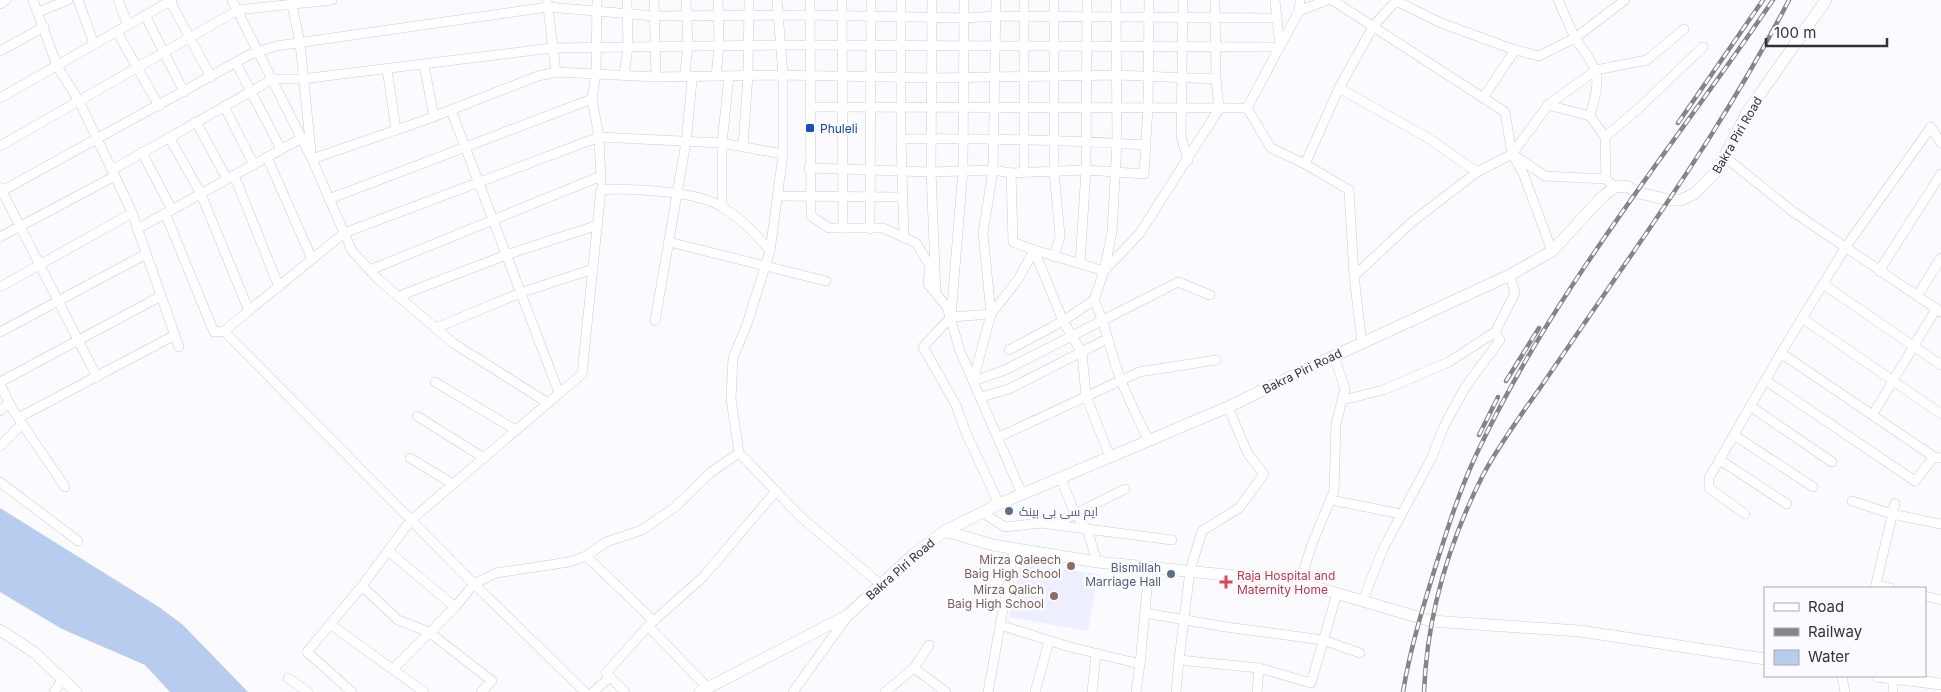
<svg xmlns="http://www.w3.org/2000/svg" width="1941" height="692" font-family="Inter,Cairo,sans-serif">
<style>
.built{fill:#edeffe}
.water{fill:#b8ccef}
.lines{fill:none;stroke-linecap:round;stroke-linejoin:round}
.minor-casing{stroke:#cbccd3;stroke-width:10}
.tertiary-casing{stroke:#cbccd3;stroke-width:12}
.minor{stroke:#fff;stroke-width:9}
.tertiary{stroke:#fff;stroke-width:11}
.rail-casing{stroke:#848589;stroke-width:4.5}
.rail{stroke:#fafaff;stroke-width:2.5;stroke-dasharray:8;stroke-linecap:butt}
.transit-dot{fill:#1a4fb4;stroke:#fafaff;stroke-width:2}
.service-dot{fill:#5c6f8a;stroke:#fafaff;stroke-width:2}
.education-dot{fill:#8d6e63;stroke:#fafaff;stroke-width:2}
.health-dot{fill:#e0444e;stroke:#fafaff;stroke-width:2}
.labels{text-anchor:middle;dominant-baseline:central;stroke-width:5;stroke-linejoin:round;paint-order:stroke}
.transit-label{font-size:12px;fill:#164399;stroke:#fafaff;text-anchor:start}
.street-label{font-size:12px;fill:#323336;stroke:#fafaff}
.service-label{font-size:12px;fill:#4e5e75;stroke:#fafaff;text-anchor:start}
.education-label{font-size:12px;fill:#785e54;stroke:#fafaff;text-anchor:end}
.health-label{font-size:12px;fill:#be3a42;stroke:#fafaff;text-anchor:start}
</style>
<rect width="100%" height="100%" fill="#fafaff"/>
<path class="built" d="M1019 564 1098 574 1088 631 1009 617Z"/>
<path class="water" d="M0 508 159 607 183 625 248 692H170L145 665 62 629 0 592Z"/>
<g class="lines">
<defs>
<g id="minor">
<path d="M33 0 57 66 79 101 131 210 179 347"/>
<path d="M78 0 94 44"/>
<path d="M118 0 128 25"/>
<path d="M232 0 312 159"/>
<path d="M291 0 300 43 311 151"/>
<path d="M547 0 556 72"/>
<path d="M597 0 596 73 592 99 599 137 601 181"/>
<path d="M654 0 656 77"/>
<path d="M810 0 811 216 829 228H883L916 243 930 266 928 284 947 307 960 351 1022 494"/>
<path d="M842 0 843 228"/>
<path d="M901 0V139L904 238"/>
<path d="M932 0 931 172 936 293"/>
<path d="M964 0 963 169 951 317 923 347 956 405 966 433 999 504"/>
<path d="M1183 0 1181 136 1188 160"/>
<path d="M1300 0 1299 11 1247 108 1271 148 1305 164 1349 190 1354 276"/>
<path d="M1332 0 1505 112 1512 154 1523 173 1552 251"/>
<path d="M1558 0 1575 38 1625 0"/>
<path d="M170 1 211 77"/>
<path d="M0 4 6 0"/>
<path d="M1299 11 1327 0"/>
<path d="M38 12 68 0"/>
<path d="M145 15 184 92"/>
<path d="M117 32 159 106"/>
<path d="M1515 50 1539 56 1575 38C1599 73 1602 73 1590 116L1605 137 1606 179"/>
<path d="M0 51 44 27"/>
<path d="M236 63 281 149"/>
<path d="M424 65 434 117"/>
<path d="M387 69 396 130"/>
<path d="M624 75 628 47 627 0"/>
<path d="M716 76 719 46 718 0"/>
<path d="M0 98 172 0"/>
<path d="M1548 105 1596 70 1647 60 1684 29"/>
<path d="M224 106 254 165"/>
<path d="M811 107 1247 108"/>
<path d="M451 110 559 393"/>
<path d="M196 122 227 179"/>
<path d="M169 137 201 194 249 311"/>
<path d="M1605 137 1638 109 1703 47"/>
<path d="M901 139C983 138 1064 140 1146 145"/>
<path d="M0 146 238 10 332 0"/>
<path d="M743 146 748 75 749 0"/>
<path d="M142 152 172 210"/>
<path d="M1512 154 1548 105 1590 116"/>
<path d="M267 157 312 259"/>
<path d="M1725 157 1792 211 1941 312"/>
<path d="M1305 164 1339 88"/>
<path d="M809 168 931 172 993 170 1011 173 1086 170 1144 174 1148 107 1149 0"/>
<path d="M112 170 273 79H302L552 48 780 45 1280 47 1275 0"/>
<path d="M1024 172V0"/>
<path d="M1477 172 1428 138 1339 88 1374 25 1396 1 1441 23 1515 50 1483 98"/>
<path d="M1011 173 1013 242 1034 250 1104 271 1094 300C1107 326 1110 354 1121 380 1129 401 1139 420 1148 440"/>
<path d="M234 175 279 287"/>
<path d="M0 187 97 377"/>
<path d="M0 192 249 55 276 46 548 7 655 16 809 15 965 18 996 16 1276 18"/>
<path d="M778 196 902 197"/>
<path d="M329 199 592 99"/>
<path d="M722 206V143L729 76"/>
<path d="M165 213 214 332 224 331"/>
<path d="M137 229 302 138"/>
<path d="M870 229 871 0"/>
<path d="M0 237 115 176"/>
<path d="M669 242 826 281"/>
<path d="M1034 250 1063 321 1082 353 1086 396 1110 457"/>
<path d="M1054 257 1060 236 1054 171V0"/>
<path d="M1080 264 1086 170 1087 0"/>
<path d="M370 270 601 176"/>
<path d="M1104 271 1140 233 1219 109 1216 79 1215 0"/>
<path d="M1104 271 1112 232 1117 143 1116 0"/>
<path d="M1879 271 1941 174"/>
<path d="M1823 284 1941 365"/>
<path d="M0 287 132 213"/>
<path d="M399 296 506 255 598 225"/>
<path d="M1917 296 1941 258"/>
<path d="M951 317 991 314 1019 278 1034 250"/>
<path d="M1802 318 1941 414"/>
<path d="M655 321 686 142 692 81 685 71 688 46 686 0"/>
<path d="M436 328 520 293 593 269"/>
<path d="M0 332 146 254"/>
<path d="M1362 343 1354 276 1412 222 1477 172 1512 154 1545 176 1606 179 1615 187"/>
<path d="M1009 350 1063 321 1094 300"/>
<path d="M1781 353 1934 457 1941 458"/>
<path d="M1765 380 1915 481 1934 457"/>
<path d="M973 381 991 314 983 233 993 170 996 0"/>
<path d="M973 381 1005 370 1178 282 1210 295"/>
<path d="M0 382 161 296"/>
<path d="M435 382 516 430"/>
<path d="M0 384 11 407 65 487"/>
<path d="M981 397 1009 389 1107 339"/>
<path d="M1343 400 1383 390 1449 362 1495 332"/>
<path d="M548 403 453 343 378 279 352 251 312 159 425 120 538 76 556 72 656 77 783 75 933 78 1117 75 1216 79"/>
<path d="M1750 406 1832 462"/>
<path d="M0 411 9 403"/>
<path d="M1873 414 1936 309"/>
<path d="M417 416 484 458"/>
<path d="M18 418 175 335"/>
<path d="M1734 435 1813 487"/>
<path d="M999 437 1139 372 1216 360"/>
<path d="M0 446 22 424"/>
<path d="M739 453 731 399 733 358 747 324 770 251 783 154V75L777 0"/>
<path d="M410 458 453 484"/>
<path d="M1720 460 1787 504"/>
<path d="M1061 479 1075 514 1087 529 1097 562"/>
<path d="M0 482 78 541"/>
<path d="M1331 500 1401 514"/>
<path d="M1852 501 1892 514 1941 524"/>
<path d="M983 513 1005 527 1041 523 1172 540"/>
<path d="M1745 514 1709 488V478L1781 353 1845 248 1931 127 1941 143"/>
<path d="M1053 525 1125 489"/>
<path d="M388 551 455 607"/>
<path d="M586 556 654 621"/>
<path d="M1299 585 1312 544 1334 491 1336 424 1345 389 1334 356"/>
<path d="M1876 585 1890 588"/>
<path d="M362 586 411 520 224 331 344 233 599 137 722 143 783 154"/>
<path d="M1875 588 1895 503"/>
<path d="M1925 596 1941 600"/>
<path d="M1363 600 1383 549 1431 459 1445 424 1466 386 1500 340 1495 332 1515 293 1510 275"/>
<path d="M1145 613 1226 627 1323 640 1360 653"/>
<path d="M330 624 424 692"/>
<path d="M1000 625 1070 647 1140 664 1149 568"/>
<path d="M648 626 708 688"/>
<path d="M1179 660 1190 571 1202 531 1239 508 1264 474 1248 454 1228 407"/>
<path d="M394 668 455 607 474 584 411 520 582 374 601 189C634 189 695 190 722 207 741 218 757 235 770 251"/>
<path d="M914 668 946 692"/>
<path d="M1842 676 1845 692"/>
<path d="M288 678 308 692"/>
<path d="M54 692 63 679"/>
<path d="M352 692 307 652 362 586 398 620 429 632 492 681 481 692"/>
<path d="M585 692 474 584 496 573 569 562 586 556 606 542 642 530 675 507 711 472 739 453 802 518 880 584"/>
<path d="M593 692 610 677"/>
<path d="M625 692 606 673 648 626 703 577 776 491"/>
<path d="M793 692 847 617"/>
<path d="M885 692 914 668 929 645"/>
<path d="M988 692 1014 549"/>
<path d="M1035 692 1049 641"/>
<path d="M1092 692 1096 654"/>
<path d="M1136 692 1140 664"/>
<path d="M1176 692 1179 660 1259 668"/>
<path d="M1257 692 1259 668 1311 683 1337 593"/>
<path d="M1893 692V678"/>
</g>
<g id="tertiary">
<path d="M945 531 993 545 1097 562 1256 578 1322 589 1431 621 1580 631 1765 659"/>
<path d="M0 630 35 653 76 692"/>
<path d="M1877 676 1941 684"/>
<path d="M700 692 848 615 914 554 945 531 999 504 1228 407 1334 356 1510 275 1552 251 1602 197 1615 187 1627 186 1636 192 1669 200H1681L1694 194 1717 171 1748 111 1826 0"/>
</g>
</defs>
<use href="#minor" class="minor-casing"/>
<use href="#tertiary" class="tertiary-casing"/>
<use href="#minor" class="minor"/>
<use href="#tertiary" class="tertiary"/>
<defs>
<g id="rail">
<path d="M1678 123 1763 0"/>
<path d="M1506 381 1539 328"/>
<path d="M1479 435 1498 397"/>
<path d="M1403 692C1410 649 1423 607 1436 565 1448 527 1460 489 1477 453 1554 289 1672 149 1773 0"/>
<path d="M1424 692C1427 616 1449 542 1483 475 1499 445 1520 416 1540 388 1567 349 1594 309 1621 270 1682 182 1740 95 1789 0"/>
</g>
</defs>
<use href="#rail" class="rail-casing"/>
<use href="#rail" class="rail"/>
</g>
<rect class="transit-dot" x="805" y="123" width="10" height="10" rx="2.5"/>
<g class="service-dot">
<circle cx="1009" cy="511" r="5"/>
<circle cx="1171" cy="574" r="5"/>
</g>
<g class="education-dot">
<circle cx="1071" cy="566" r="5"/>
<circle cx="1054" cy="596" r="5"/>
</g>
<path class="health-dot" d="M1223.5 574.5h5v5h5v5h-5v5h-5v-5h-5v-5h5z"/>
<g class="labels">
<g class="transit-label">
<text x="820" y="128">Phuleli</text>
</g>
<g class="street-label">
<text transform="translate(1737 135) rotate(-60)">Bakra Piri Road</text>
<text transform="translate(1302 371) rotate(-26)">Bakra Piri Road</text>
<text transform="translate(900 569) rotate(-41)">Bakra Piri Road</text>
</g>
<g class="service-label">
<text x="1019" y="511">ایم سی بی بینک</text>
<text x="1161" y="567" text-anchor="end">Bismillah<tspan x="1161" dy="14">Marriage Hall</tspan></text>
</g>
<g class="education-label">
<text x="1061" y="559">Mirza Qaleech<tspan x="1061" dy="14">Baig High School</tspan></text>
<text x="1044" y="589">Mirza Qalich<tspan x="1044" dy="14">Baig High School</tspan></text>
</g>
<g class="health-label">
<text x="1237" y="575">Raja Hospital and<tspan x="1237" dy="14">Maternity Home</tspan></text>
</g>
</g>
<rect x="1764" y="587" width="162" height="90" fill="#fafaff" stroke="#aaaaaf"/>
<rect x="1774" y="603" width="25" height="8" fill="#ffffff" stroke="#aaaaaf"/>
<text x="1808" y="612" font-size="15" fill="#323336">Road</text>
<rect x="1774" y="628" width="25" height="8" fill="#848589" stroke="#aaaaaf"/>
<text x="1808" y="637" font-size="15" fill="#323336">Railway</text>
<rect x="1774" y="650" width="25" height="15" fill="#b8ccef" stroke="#aaaaaf"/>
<text x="1808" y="662" font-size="15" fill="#323336">Water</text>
<path d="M1766 38v8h121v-8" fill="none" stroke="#323336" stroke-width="2.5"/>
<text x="1774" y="38" font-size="15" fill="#323336" stroke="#fafaff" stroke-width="4" paint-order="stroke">100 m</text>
</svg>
